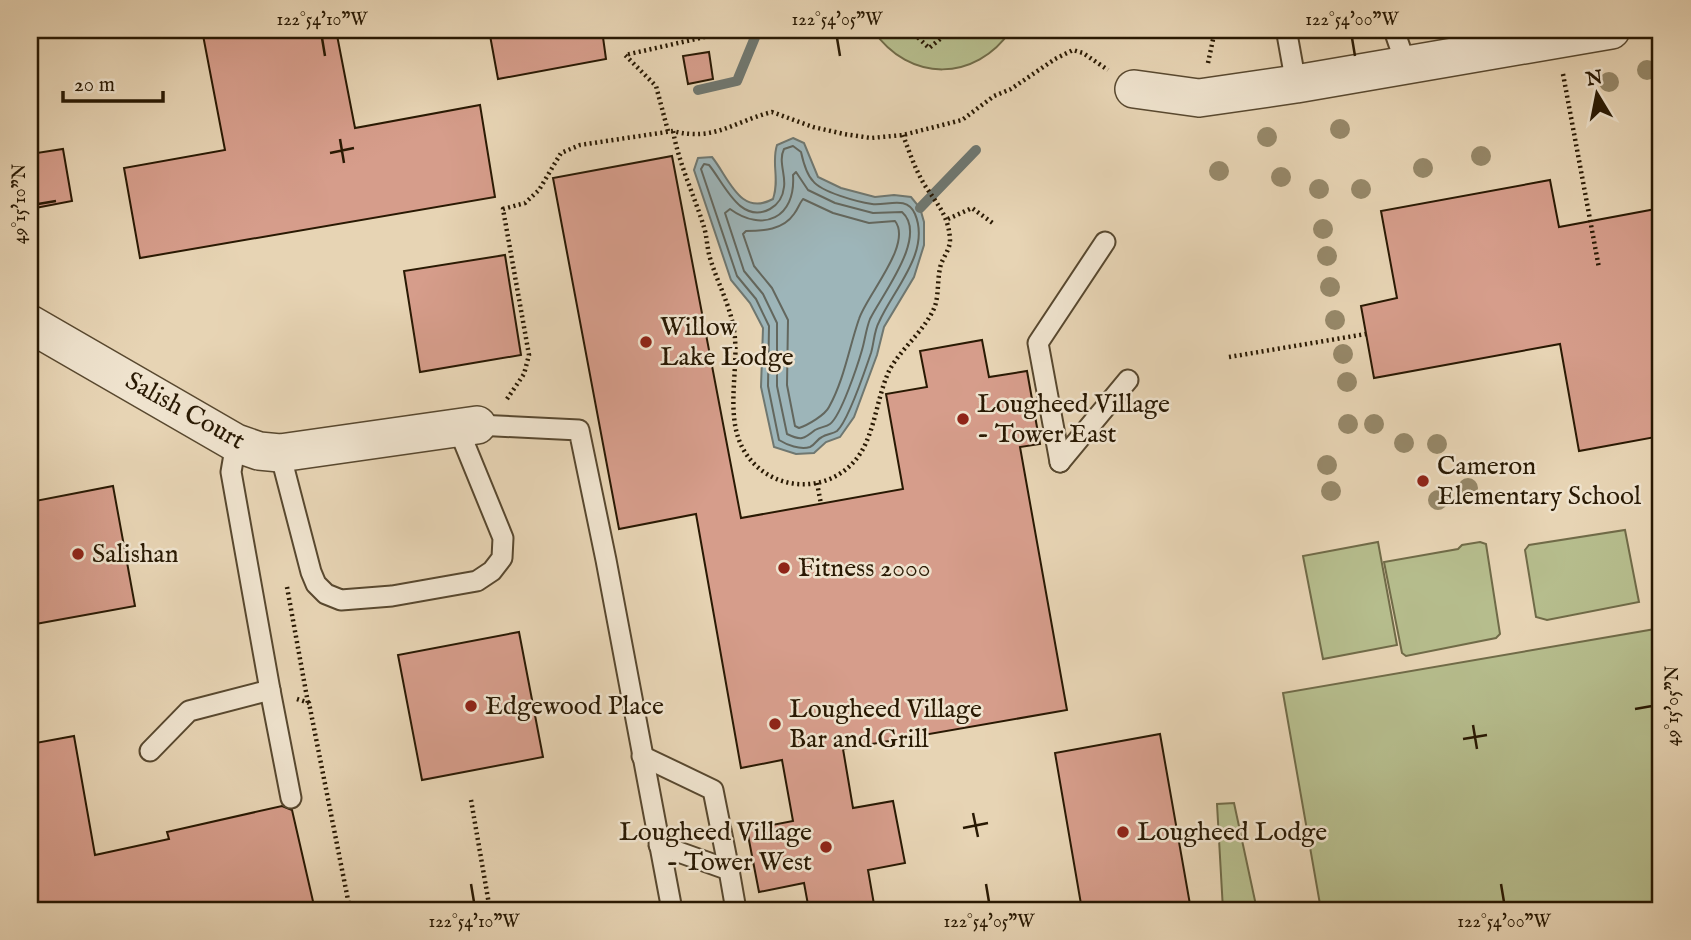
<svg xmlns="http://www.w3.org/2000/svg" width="1691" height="940" font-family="'IM FELL English',serif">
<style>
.green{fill:#b6bd8d;stroke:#706b48;stroke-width:2}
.water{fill:#9db5b9;stroke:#6f7770;stroke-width:2}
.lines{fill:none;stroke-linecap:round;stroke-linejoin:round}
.shore{stroke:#63675e;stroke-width:2}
.stream{stroke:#6f7770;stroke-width:10}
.building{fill:#d69d8b;stroke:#291903;stroke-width:2}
.service-casing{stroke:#58482f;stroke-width:23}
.minor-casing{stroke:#58482f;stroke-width:40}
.path{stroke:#291903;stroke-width:4.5;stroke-dasharray:2 3.5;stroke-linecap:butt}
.service{stroke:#efe3ce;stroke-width:19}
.minor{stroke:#efe3ce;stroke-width:37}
.tree{fill:#968869}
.ticks{fill:none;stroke:#291903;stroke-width:2.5}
.poi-dot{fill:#8f2418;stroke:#efe3ce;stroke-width:2.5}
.labels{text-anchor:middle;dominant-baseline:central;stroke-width:5;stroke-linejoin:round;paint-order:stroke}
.poi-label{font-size:26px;fill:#291903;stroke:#efe3ce;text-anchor:start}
.street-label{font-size:26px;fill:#291903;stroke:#efe3ce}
.neatline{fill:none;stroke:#291903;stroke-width:2.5}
.ticks-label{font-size:18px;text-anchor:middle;fill:#291903}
</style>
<rect width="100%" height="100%" fill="#e7d4b4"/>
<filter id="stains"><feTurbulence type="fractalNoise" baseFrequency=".00286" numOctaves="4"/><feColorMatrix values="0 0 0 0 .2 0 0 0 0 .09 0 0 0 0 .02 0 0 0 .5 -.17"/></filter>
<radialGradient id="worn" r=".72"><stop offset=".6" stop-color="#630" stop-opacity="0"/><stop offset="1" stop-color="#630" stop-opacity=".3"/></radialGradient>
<g class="green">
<path d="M873 30H1011C976 82 909 83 873 30Z"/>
<path d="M1625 530 1639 602 1547 620 1536 617 1525 550 1529 545Z"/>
<path d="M1378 542 1397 645 1323 659 1303 556Z"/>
<path d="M1480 542 1486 544 1500 634 1496 638 1406 656 1402 653 1384 562 1458 549 1462 545Z"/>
<path d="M1661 628V910H1321L1283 693Z"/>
<path d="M1234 803 1257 910H1223L1217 804Z"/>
</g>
<path class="water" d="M793 138 804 143 818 177 841 188 875 197 894 195 911 197 920 208 924 222V245L914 277 884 327 877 355 854 417 840 437 826 442 814 453 796 454 774 447 761 387 763 328 750 303 731 280 694 170 698 158 712 157C729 178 740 217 773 199 780 179 771 163 777 145Z"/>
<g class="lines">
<g class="shore">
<path d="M793 146 801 152C803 161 806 174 813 181 821 192 858 202 872 204 887 206 907 195 915 214 931 252 893 290 879 322 874 331 874 343 871 353 865 370 849 420 837 431 833 434 826 434 822 437 817 439 815 445 810 447 800 450 787 445 779 440L768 386 769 326 756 299 737 276 701 169 704 164 709 165C724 183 740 225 770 209 779 204 783 197 784 187 786 175 778 161 784 149Z"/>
<path d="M796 172 808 190 835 203 873 213 902 212C929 236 881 296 870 319 866 329 865 340 862 350 858 364 841 416 830 424 826 427 820 427 815 430 804 439 801 441 787 434L777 386V323L763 294 744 271 725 213 730 209C763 233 796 218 793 175Z"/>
<path d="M803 199 833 213 869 223 895 221C913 244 866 296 859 319 849 348 844 380 829 407 825 415 808 425 799 428L795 426 787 385 788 320 772 288 754 266 743 234 746 231C763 231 783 230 794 214 798 209 799 204 803 199Z"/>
</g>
<g class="stream">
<path d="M698 90 737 81 758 30"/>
<path d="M920 208 976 150"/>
</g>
</g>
<g class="building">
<path d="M202 30H336L355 128 480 105 495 197 140 258 124 168 225 150Z"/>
<path d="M489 30H602L606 59 498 79Z"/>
<path d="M709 52 713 79 688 84 683 56Z"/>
<path d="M63 149 72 201 30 209V154Z"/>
<path d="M672 156 741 518 903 489 886 394 927 387 920 351 982 340 989 377 1027 371 1040 444 1020 447 1067 710 843 749 853 808 893 801 905 863 868 870 875 910H809L804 883 759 892 747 830 793 821 782 760 741 768 696 514 619 529 553 178Z"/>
<path d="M1550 180 1559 227 1661 208V436L1579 451 1560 344 1374 378 1361 306 1397 298 1381 211Z"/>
<path d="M505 255 521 355 420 372 404 271Z"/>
<path d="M113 486 135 606 30 625V502Z"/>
<path d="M519 632 543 757 422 780 398 655Z"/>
<path d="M1160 734 1191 910H1082L1055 753Z"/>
<path d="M74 736 95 855 169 839 167 832 282 806 292 810 315 910H185L183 903 144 910H30V744Z"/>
</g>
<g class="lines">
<defs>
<g id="service">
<path d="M1288 30 1287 34 1296 84"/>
<path d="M1394 30 1406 65"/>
<path d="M477 425 579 430 606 560 672 910"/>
<path d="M280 453 311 572 316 584 326 594 341 600 392 596 477 581 492 571 502 558 503 538 458 428"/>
<path d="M1060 462 1038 343 1105 242"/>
<path d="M1060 462 1128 380"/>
<path d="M270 690 291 798"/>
<path d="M150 751 189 711 270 690 231 472 236 443"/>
<path d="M642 756 713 790 729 870"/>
<path d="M659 845 729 870 736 910"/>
</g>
<g id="minor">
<path d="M1134 89 1199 98 1296 84 1611 30"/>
<path d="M30 324 236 443 259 451 280 453 477 425"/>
</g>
</defs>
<use href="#service" class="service-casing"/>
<use href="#minor" class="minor-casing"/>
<g class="path">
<path d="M910 30 929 48 951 30"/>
<path d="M1208 63 1215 30"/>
<path d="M1563 74 1599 268"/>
<path d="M668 131 656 86 625 55 718 34 721 30"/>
<path d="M903 135C909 151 915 169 924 184 936 203 949 215 950 240 950 249 944 256 941 264 937 278 939 294 935 306 925 331 901 348 889 371 878 395 876 423 864 447 841 492 780 497 749 458 723 425 738 377 735 339 733 310 718 285 710 258 707 248 707 237 704 227 694 195 679 164 673 131 714 142 735 121 772 112L813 127 844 134 871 138 903 135 962 120 994 96 1011 89 1055 59 1073 50 1083 53 1108 70"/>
<path d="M948 219 972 208 994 224"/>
<path d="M1229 357 1366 334"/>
<path d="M507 399 524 374 529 355 503 209 525 203 539 190 561 153 580 145 673 131"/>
<path d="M817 483 821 504"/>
<path d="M287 587 308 703"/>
<path d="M297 699 309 703 350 910"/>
<path d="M471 800 490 910"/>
</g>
<use href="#service" class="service"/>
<use href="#minor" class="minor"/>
</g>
<g class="tree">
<circle cx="1647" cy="70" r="10"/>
<circle cx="1609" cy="82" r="10"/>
<circle cx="1340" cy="129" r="10"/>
<circle cx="1267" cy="137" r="10"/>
<circle cx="1481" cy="156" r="10"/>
<circle cx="1423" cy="168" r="10"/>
<circle cx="1219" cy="171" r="10"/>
<circle cx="1281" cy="177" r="10"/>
<circle cx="1319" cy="189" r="10"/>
<circle cx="1361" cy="189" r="10"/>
<circle cx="1323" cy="229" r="10"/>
<circle cx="1327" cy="256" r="10"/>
<circle cx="1330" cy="287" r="10"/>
<circle cx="1335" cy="320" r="10"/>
<circle cx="1343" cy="354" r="10"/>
<circle cx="1347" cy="382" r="10"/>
<circle cx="1348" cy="424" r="10"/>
<circle cx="1374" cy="424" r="10"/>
<circle cx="1404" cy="443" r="10"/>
<circle cx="1437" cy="444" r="10"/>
<circle cx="1327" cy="465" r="10"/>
<circle cx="1468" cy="488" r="10"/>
<circle cx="1331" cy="491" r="10"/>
<circle cx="1438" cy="500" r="10"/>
</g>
<path class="ticks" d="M322 38 325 56M837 38 840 56M1352 38 1355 56M340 139 344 163M330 153 354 148M38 204 56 201M1635 709 1652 706M1473 725 1477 749M1463 739 1487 735M973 813 978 837M963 828 988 823M471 884 474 902M986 884 989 902M1501 884 1504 902"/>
<g class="poi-dot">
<circle cx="646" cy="342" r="7"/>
<circle cx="963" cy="419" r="7"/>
<circle cx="1423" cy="481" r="7"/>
<circle cx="78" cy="554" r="7"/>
<circle cx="784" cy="568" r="7"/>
<circle cx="471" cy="706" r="7"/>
<circle cx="775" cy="724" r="7"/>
<circle cx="1123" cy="832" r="7"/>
<circle cx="826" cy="847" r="7"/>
</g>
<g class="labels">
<g class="poi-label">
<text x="660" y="327">Willow<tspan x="660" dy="30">Lake Lodge</tspan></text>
<text x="977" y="404">Lougheed Village<tspan x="977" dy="30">- Tower East</tspan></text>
<text x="1437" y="466">Cameron<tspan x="1437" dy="30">Elementary School</tspan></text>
<text x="92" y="554">Salishan</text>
<text x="798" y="568">Fitness 2000</text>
<text x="485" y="706">Edgewood Place</text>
<text x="789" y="709">Lougheed Village<tspan x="789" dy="30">Bar and Grill</tspan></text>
<text x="812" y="832" text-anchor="end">Lougheed Village<tspan x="812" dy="30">- Tower West</tspan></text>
<text x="1137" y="832">Lougheed Lodge</text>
</g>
<g class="street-label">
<text transform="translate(185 411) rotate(29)">Salish Court</text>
</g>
</g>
<rect width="1691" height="940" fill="none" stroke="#e7d4b4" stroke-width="77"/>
<g transform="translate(1597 94) rotate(350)" stroke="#efe3ce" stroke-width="5" paint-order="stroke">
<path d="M0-5L12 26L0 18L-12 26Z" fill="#291903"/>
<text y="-10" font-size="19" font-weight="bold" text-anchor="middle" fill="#291903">N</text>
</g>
<path d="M63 91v10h100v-10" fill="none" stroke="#291903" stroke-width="3.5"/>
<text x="74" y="91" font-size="21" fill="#291903" stroke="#efe3ce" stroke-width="5" paint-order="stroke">20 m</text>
<rect x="38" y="38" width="1614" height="864" class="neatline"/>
<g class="ticks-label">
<text x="322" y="25">122°54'10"W</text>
<text x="837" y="25">122°54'05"W</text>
<text x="1352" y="25">122°54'00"W</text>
<text transform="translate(19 204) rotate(-90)" y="6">49°15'10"N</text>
<text transform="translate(1672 706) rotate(-90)" y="6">49°15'05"N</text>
<text x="474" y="927">122°54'10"W</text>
<text x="989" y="927">122°54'05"W</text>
<text x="1504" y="927">122°54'00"W</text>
</g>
<rect width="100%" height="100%" filter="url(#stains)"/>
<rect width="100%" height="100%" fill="url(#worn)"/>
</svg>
